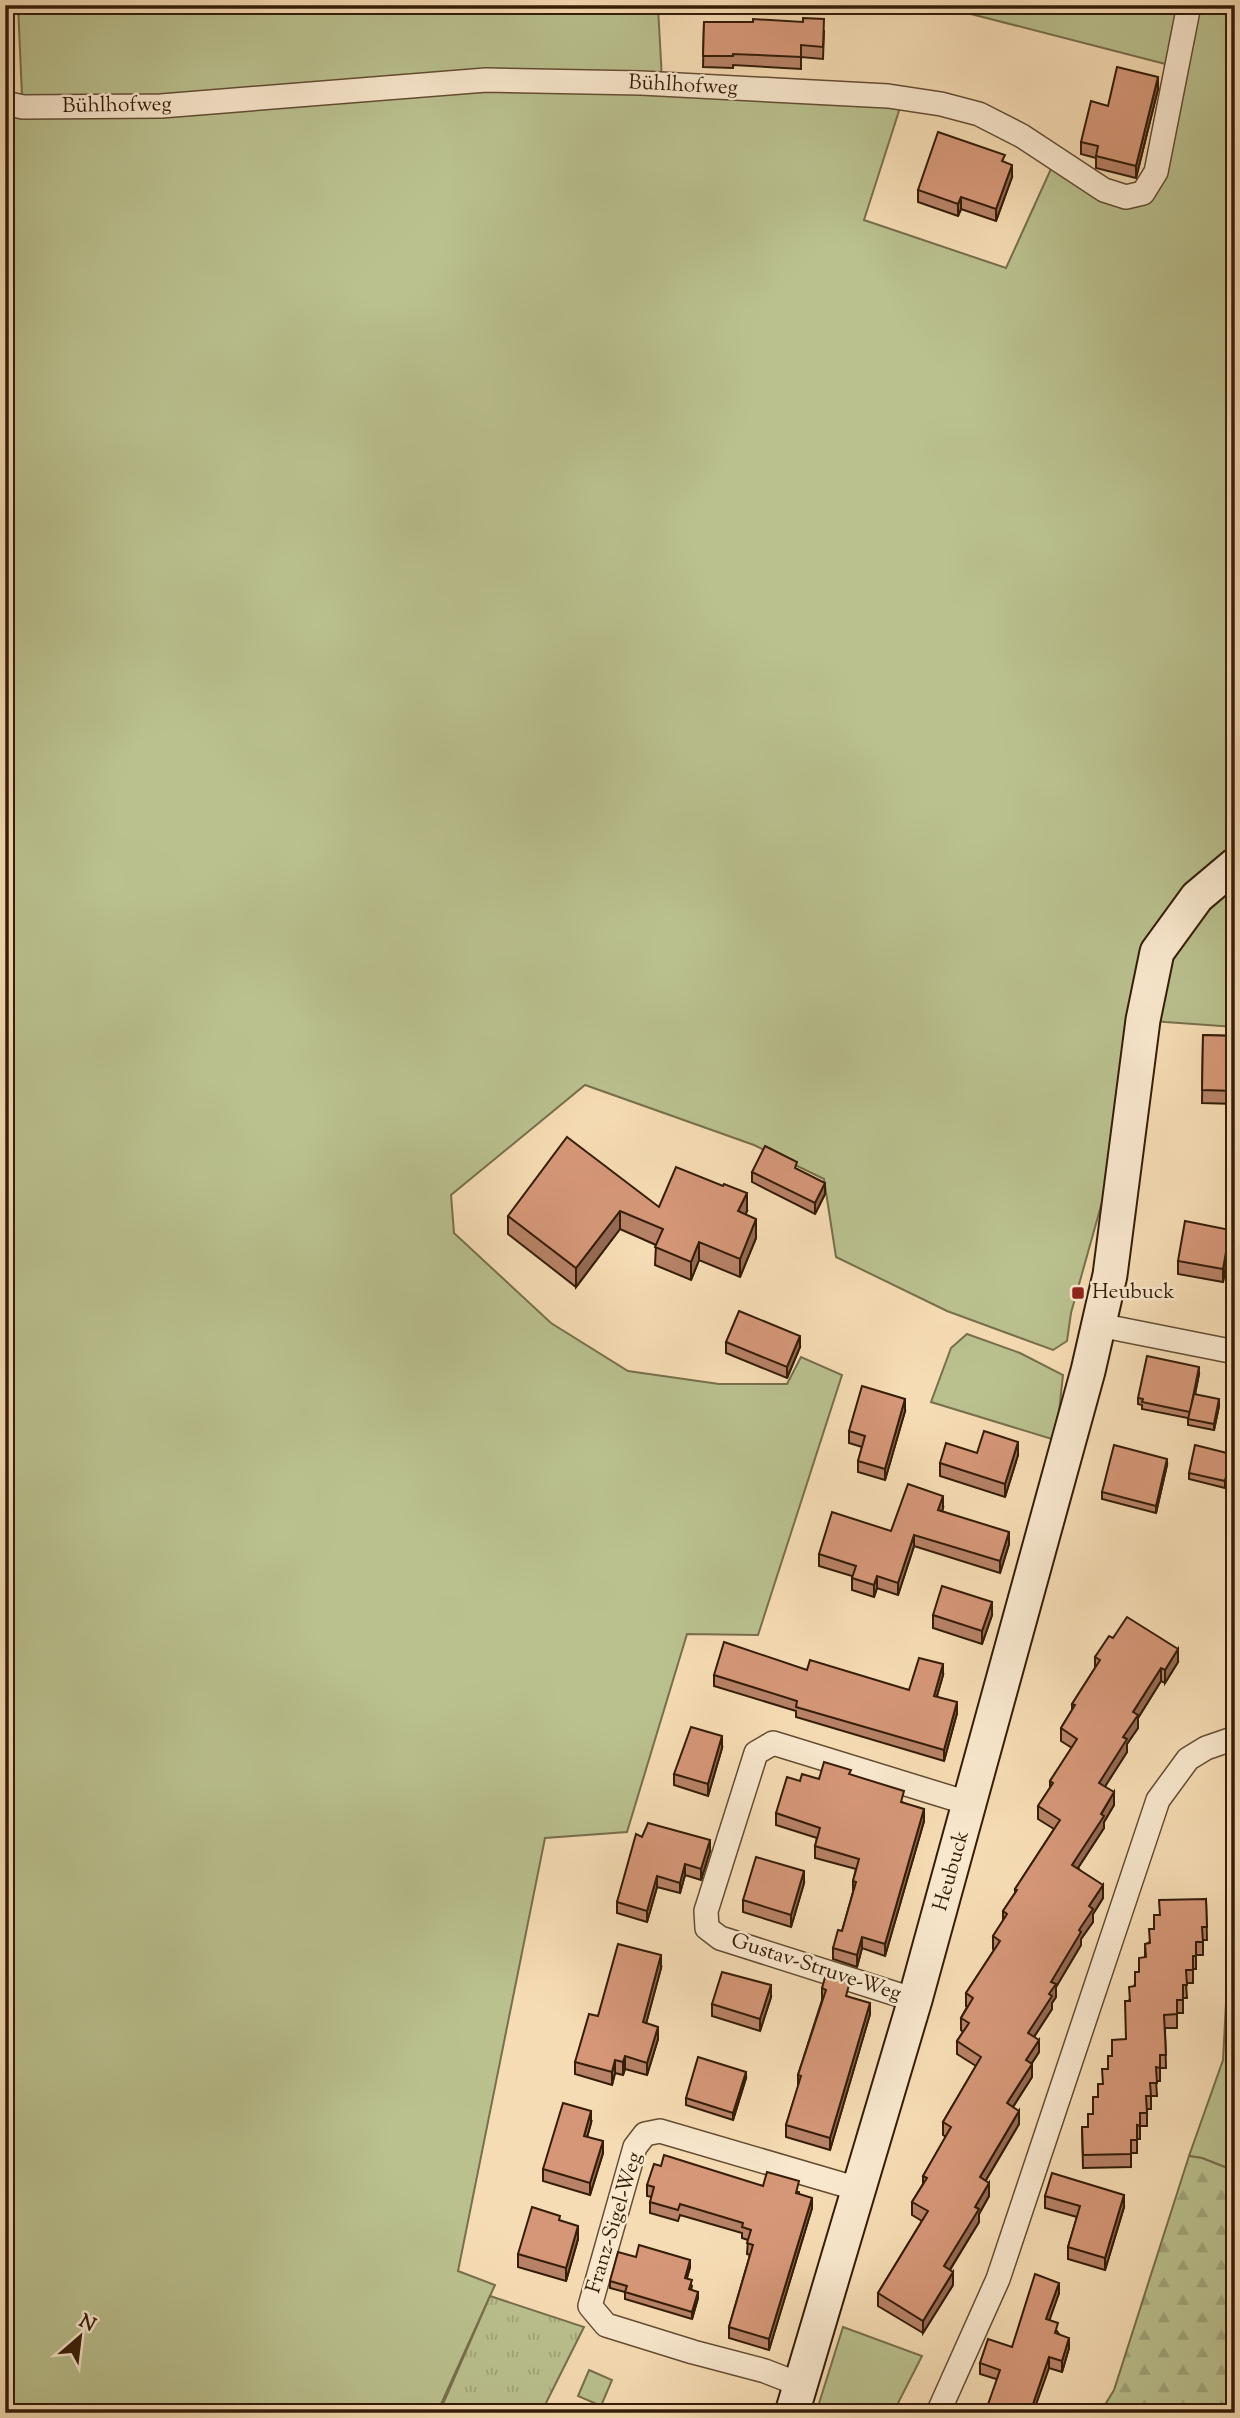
<svg xmlns="http://www.w3.org/2000/svg" width="1240" height="2418" font-family="'Sorts Mill Goudy',serif">
<style>
.green{fill:#bac18f;stroke:#786f4c;stroke-width:2}
.forest{fill:url(#forest-firs);stroke:#786f4c;stroke-width:2}
.park{fill:url(#park-tufts);stroke:#786f4c;stroke-width:2}
.lines{fill:none;stroke-linecap:round;stroke-linejoin:round}
.street-casing{stroke:#654d33;stroke-width:26}
.secondary-casing{stroke:#351d08;stroke-width:37}
.street{stroke:#f9e8ce;stroke-width:23}
.secondary{stroke:#f9e8ce;stroke-width:33}
.wall{fill:#b78267;stroke:#351d08;stroke-width:2}
.shaded-wall{fill:#956a54;stroke:#351d08;stroke-width:2}
.building{fill:#d59778;stroke:#351d08;stroke-width:2}
.poi-dot{fill:#8f2418;stroke:#f9e8ce;stroke-width:2.5}
.labels{text-anchor:middle;dominant-baseline:central;stroke-width:5;stroke-linejoin:round;paint-order:stroke}
.street-label{font-size:21px;fill:#351d08;stroke:#f9e8ce}
.poi-label{font-size:21px;fill:#351d08;stroke:#f9e8ce;text-anchor:start}
</style>
<defs>
<pattern id="forest-firs" width="22" height="20" patternUnits="userSpaceOnUse" patternTransform="scale(1.75)"><rect width="22" height="20" fill="#bac18f"/><path d="M5 1l3.5 6h-7zM16 11l3.5 6h-7z" fill="#a0a57a"/></pattern>
<pattern id="park-tufts" width="24" height="20" patternUnits="userSpaceOnUse" patternTransform="scale(1.75)"><rect width="24" height="20" fill="#bac18f"/><path d="M3 7l-1-3M5 7V3M7 7l1-3M15 17l-1-3M17 17v-4M19 17l1-3" fill="none" stroke="#a0a57a"/></pattern>
</defs>
<rect width="100%" height="100%" fill="#f6dcb4"/>
<filter id="stains"><feTurbulence type="fractalNoise" baseFrequency=".00286" numOctaves="4"/><feColorMatrix values="0 0 0 0 .2 0 0 0 0 .09 0 0 0 0 .02 0 0 0 .5 -.17"/></filter>
<radialGradient id="worn" r=".72"><stop offset=".6" stop-color="#630" stop-opacity="0"/><stop offset="1" stop-color="#630" stop-opacity=".3"/></radialGradient>
<g class="green">
<path d="M18 5H662L658 7 662 80 906 89 864 220 1006 268 1055 160 1143 193 1177 67 936 5H1235V1027L1165 1022 1126 1017 1109 1177 1071 1313 1067 1341 1053 1350 947 1311 836 1257 824 1179 754 1145 585 1085 451 1195 454 1233 551 1323 628 1371 719 1384H787L801 1357 842 1375 758 1635 687 1634 627 1832 545 1838 458 2271 495 2285 437 2413H23L5 2408V136L22 96Z"/>
<path d="M967 1334 1020 1353 1063 1375 1059 1412 1052 1439 931 1402 951 1348Z"/>
<path d="M1235 1903V2171L1202 2158 1189 2156 1223 2060 1231 1908Z"/>
<path d="M843 2327 922 2356 893 2413H816Z"/>
<path d="M589 2370 612 2380 601 2406 578 2396Z"/>
</g>
<path class="forest" d="M1189 2156 1202 2158 1235 2171V2413H1100L1114 2390Z"/>
<path class="park" d="M490 2296 584 2327 541 2413H439Z"/>
<g class="lines">
<defs>
<g id="street">
<path d="M5 103 23 107 161 106 486 80 641 83 888 96 941 104 979 114 1022 136 1104 190 1126 197 1143 193 1156 172 1189 5"/>
<path d="M1099 1325 1235 1352"/>
<path d="M915 2000 720 1938 707 1928 706 1911 756 1753 773 1743 971 1804"/>
<path d="M801 2385 765 2371 693 2352 606 2325 590 2306 635 2147 645 2134 660 2131 858 2189"/>
<path d="M938 2413 998 2279 1158 1800 1188 1759 1206 1748 1235 1738"/>
</g>
<path id="secondary" d="M792 2413 915 2000 1088 1371 1110 1275 1143 1020 1157 952 1197 897 1235 865"/>
</defs>
<use href="#street" class="street-casing"/>
<use href="#secondary" class="secondary-casing"/>
<use href="#street" class="street"/>
<use href="#secondary" class="secondary"/>
</g>
<g class="wall">
<path d="M704 22 824 31 823 59 801 57V69L733 65V68L703 67Z"/>
<path d="M1158 89 1136 178 1096 168V158L1081 154V142L1108 106Z"/>
<path d="M1012 177 996 221 961 209 958 216 918 202V190Z"/>
<path d="M1203 1035 1235 1036V1104L1202 1103Z"/>
<path d="M797 1169 825 1194 815 1214 752 1182V1172Z"/>
<path d="M659 1207 747 1211 745 1215 756 1238 740 1277 699 1260 691 1280 655 1265 656 1245 620 1229 576 1287 508 1234V1216Z"/>
<path d="M1230 1243 1223 1282 1178 1274V1261Z"/>
<path d="M726 1342 800 1347 787 1378 726 1353Z"/>
<path d="M1199 1374 1195 1394 1219 1406 1214 1430 1188 1425V1418L1142 1409V1405L1138 1404V1398Z"/>
<path d="M905 1411 885 1480 858 1472V1461L862 1447 849 1443V1431Z"/>
<path d="M977 1453 1018 1455 1005 1497 940 1476V1463Z"/>
<path d="M1231 1460 1225 1488 1189 1479V1473Z"/>
<path d="M1167 1465 1156 1513 1102 1499V1492Z"/>
<path d="M943 1508 942 1511 1009 1544 1000 1573 914 1546 898 1595 877 1588 874 1597 852 1590V1576L819 1566V1554L891 1531Z"/>
<path d="M933 1615H992L982 1644 933 1628Z"/>
<path d="M1113 1638 1178 1662 1165 1683 1161 1681 1138 1718V1728L1127 1744V1752L1105 1786 1114 1805 1104 1822V1828L1078 1868 1103 1898 1093 1914V1922L1081 1939V1945L1056 1987V1997L1052 2003V2009L1034 2037 1039 2052 1032 2063V2077L1013 2107 1019 2124 986 2180 989 2196 979 2214V2222L950 2270 953 2285 923 2333 878 2306V2293L922 2221 912 2215V2202L923 2184V2176L946 2137 943 2135V2122L976 2066 957 2054V2041L963 2032 961 2030V2018L967 2007 966 2006V1993L994 1950 993 1949V1936L1003 1921V1911L1015 1893V1889L1054 1829 1038 1819V1806L1050 1788V1781L1072 1748 1061 1741V1728L1072 1710V1704L1095 1668V1657Z"/>
<path d="M807 1670 909 1690 943 1675 937 1696 957 1713 944 1761 796 1717V1711L714 1686V1675Z"/>
<path d="M722 1748 708 1796 674 1785V1774Z"/>
<path d="M851 1775 904 1803 924 1821 885 1956 862 1948 857 1967 833 1959V1948L842 1931 853 1892V1881L856 1869 815 1858V1846L817 1838 776 1825V1813L800 1781Z"/>
<path d="M642 1837 710 1851 701 1880 685 1875 680 1893 657 1887 647 1922 617 1913V1902Z"/>
<path d="M804 1883 791 1927 743 1912V1900Z"/>
<path d="M1206 1899 1207 1940H1203V1955H1196V1969H1193V1983H1186L1187 1998H1183V2013H1177V2028H1165L1166 2068H1160V2081H1156L1157 2096H1151V2109H1147V2126H1140V2139H1137V2153H1131V2167L1083 2168 1082 2127H1088L1093 2114V2097H1098L1108 2069 1126 2039 1129 2001 1139 1972 1145 1957V1944L1149 1943 1159 1915Z"/>
<path d="M661 1968 646 2023 658 2039 647 2075 625 2069 623 2075 615 2073 612 2085 575 2074V2062L598 2016Z"/>
<path d="M822 1988 849 1997 870 2014 830 2150 786 2137V2125L798 2087V2075L822 2000Z"/>
<path d="M771 1997 760 2031 712 2016V2004Z"/>
<path d="M746 2078 733 2120 686 2105V2098Z"/>
<path d="M591 2123 587 2137 603 2153 590 2195 543 2181V2169Z"/>
<path d="M661 2166 763 2186 799 2192V2194L812 2208 769 2350 729 2338V2327L750 2255 747 2254 748 2240 742 2238V2233L680 2215 678 2221 650 2213V2202L652 2197 647 2196V2185Z"/>
<path d="M1045 2196 1124 2207 1105 2270 1068 2259V2247L1077 2217 1045 2208Z"/>
<path d="M560 2221 578 2239 566 2281 518 2267V2254Z"/>
<path d="M636 2257 690 2267 687 2278 692 2286 691 2290 698 2298 692 2319 625 2299V2292L610 2288V2281Z"/>
<path d="M1059 2293 1049 2320 1069 2348 1062 2372 1049 2368 996 2379 980 2374V2363L1012 2347Z"/>
</g>
<g class="shaded-wall">
<path d="M1158 77V89L1136 178V166Z"/>
<path d="M1012 165V177L996 221V209Z"/>
<path d="M961 197V209L958 216V204Z"/>
<path d="M825 1183V1194L815 1214V1203Z"/>
<path d="M747 1193V1211L738 1229V1211Z"/>
<path d="M620 1211V1229L576 1287V1268Z"/>
<path d="M756 1219V1238L740 1277V1259Z"/>
<path d="M1230 1230V1243L1223 1282V1269Z"/>
<path d="M699 1242V1260L691 1280V1262Z"/>
<path d="M800 1336V1347L787 1378V1367Z"/>
<path d="M1199 1367V1374L1190 1419V1412Z"/>
<path d="M905 1399V1411L885 1480V1469Z"/>
<path d="M1219 1399V1406L1214 1430V1424Z"/>
<path d="M1018 1442V1455L1005 1497V1484Z"/>
<path d="M1231 1454V1460L1225 1488V1481Z"/>
<path d="M1167 1459V1465L1156 1513V1506Z"/>
<path d="M943 1496V1508L938 1522V1510Z"/>
<path d="M1009 1532V1544L1000 1573V1561Z"/>
<path d="M914 1535V1546L898 1595V1583Z"/>
<path d="M877 1576V1588L874 1597V1585Z"/>
<path d="M992 1602V1615L982 1644V1631Z"/>
<path d="M1178 1649V1662L1165 1683V1670Z"/>
<path d="M943 1664V1675L934 1706V1696Z"/>
<path d="M1161 1668V1681L1138 1718V1728L1127 1744V1752L1099 1796V1783L1123 1737 1133 1712Z"/>
<path d="M957 1702V1713L944 1761V1750Z"/>
<path d="M722 1736V1748L708 1796V1784Z"/>
<path d="M1114 1792V1805L1104 1822V1828L1072 1877V1865Z"/>
<path d="M924 1809V1821L885 1956V1944Z"/>
<path d="M710 1840V1851L701 1880V1869Z"/>
<path d="M685 1864V1875L680 1893V1883Z"/>
<path d="M804 1871V1883L791 1927V1915Z"/>
<path d="M657 1876V1887L647 1922V1911Z"/>
<path d="M1103 1885V1898L1093 1914V1922L1081 1939V1945L1056 1987V1997L1052 2003V2009L1028 2046V2033L1051 1982 1079 1930 1089 1906Z"/>
<path d="M862 1937V1948L857 1967V1955Z"/>
<path d="M661 1955V1968L643 2035V2022Z"/>
<path d="M771 1985V1997L760 2031V2019Z"/>
<path d="M870 2003V2014L830 2150V2138Z"/>
<path d="M658 2027V2039L647 2075V2063Z"/>
<path d="M1039 2040V2052L1026 2072V2060Z"/>
<path d="M625 2056V2069L623 2075V2062Z"/>
<path d="M615 2060V2073L612 2085V2072Z"/>
<path d="M1032 2064V2077L1007 2116V2103Z"/>
<path d="M746 2072V2078L733 2120V2113Z"/>
<path d="M591 2111V2123L584 2148V2136Z"/>
<path d="M1019 2111V2124L980 2190V2177Z"/>
<path d="M603 2141V2153L590 2195V2183Z"/>
<path d="M989 2183V2196L979 2214V2222L944 2279V2266L975 2207Z"/>
<path d="M1124 2195V2207L1105 2270V2258Z"/>
<path d="M812 2198V2208L769 2350V2339Z"/>
<path d="M578 2226V2239L566 2281V2268Z"/>
<path d="M690 2260V2267L685 2284V2278Z"/>
<path d="M953 2272V2285L923 2333V2321Z"/>
<path d="M1059 2283V2293L1046 2330V2319Z"/>
<path d="M698 2292V2298L692 2319V2312Z"/>
<path d="M1069 2338V2348L1062 2372V2361Z"/>
<path d="M1049 2357V2368L1033 2413H1030Z"/>
</g>
<g class="building">
<path d="M803 18 824 19 823 47 801 45V57L733 54V56H703L704 22H753V19L803 22Z"/>
<path d="M1117 67 1158 77 1136 166 1096 156 1098 146 1081 142 1091 101 1108 106Z"/>
<path d="M938 132 1005 155 1002 161 1012 165 996 209 961 197 958 204 918 190Z"/>
<path d="M1203 1035 1235 1036V1091L1202 1090Z"/>
<path d="M567 1137 659 1207 676 1167 723 1186 724 1184 747 1193 738 1211 756 1219 740 1259 699 1242 691 1262 655 1247 663 1229 620 1211 576 1268 508 1216Z"/>
<path d="M765 1146 797 1162 795 1168 825 1183 815 1203 752 1172Z"/>
<path d="M1185 1221 1230 1230 1223 1269 1178 1261Z"/>
<path d="M739 1311 800 1336 787 1367 726 1342Z"/>
<path d="M1147 1356 1199 1367 1190 1412 1142 1402 1143 1399 1138 1398Z"/>
<path d="M862 1386 905 1399 885 1469 858 1461 865 1436 849 1431Z"/>
<path d="M1194 1394 1219 1399 1214 1424 1188 1419Z"/>
<path d="M984 1431 1018 1442 1005 1484 940 1463 946 1443 977 1453Z"/>
<path d="M1114 1445 1167 1459 1156 1506 1102 1492Z"/>
<path d="M1195 1445 1231 1454 1225 1481 1189 1473Z"/>
<path d="M908 1484 943 1496 938 1510 1009 1532 1000 1561 914 1535 898 1583 877 1576 874 1585 852 1578 856 1566 819 1554 832 1512 891 1531Z"/>
<path d="M942 1586 992 1602 982 1631 933 1615Z"/>
<path d="M1127 1617 1178 1649 1165 1670 1161 1668 1133 1712 1138 1715 1123 1737 1127 1739 1099 1783 1114 1792 1101 1814 1104 1816 1072 1865 1103 1885 1089 1906 1093 1909 1079 1930 1081 1932 1051 1982 1056 1984 1049 1994 1052 1996 1028 2033 1039 2040 1026 2060 1032 2064 1007 2103 1019 2111 980 2177 989 2183 975 2207 979 2209 944 2266 953 2272 923 2321 878 2293 928 2211 912 2202 927 2178 923 2176 951 2127 943 2122 981 2057 957 2041 969 2023 961 2018 973 1998 966 1993 1000 1941 993 1936 1007 1914 1003 1911 1017 1890 1015 1889 1060 1820 1038 1806 1053 1783 1050 1781 1077 1739 1061 1728 1075 1705 1072 1704 1100 1660 1095 1657 1109 1636 1113 1638Z"/>
<path d="M724 1642 807 1670 810 1660 909 1690 919 1658 943 1664 934 1696 957 1702 944 1750 796 1707 797 1701 714 1675Z"/>
<path d="M691 1727 722 1736 708 1784 674 1774Z"/>
<path d="M824 1762 851 1770 849 1774 904 1791 901 1802 924 1809 885 1944 862 1937 857 1955 833 1948 838 1930 842 1931 856 1882 853 1881 859 1859 815 1846 820 1828 776 1813 787 1777 800 1781 802 1774 819 1779Z"/>
<path d="M648 1823 710 1840 701 1869 685 1864 680 1883 657 1876 647 1911 617 1902 636 1834 642 1837Z"/>
<path d="M756 1857 804 1871 791 1915 743 1900Z"/>
<path d="M1206 1899 1207 1927H1202L1203 1942H1196V1956H1193V1970H1186L1187 1985H1183V2000H1177V2014L1164 2015 1166 2055H1160V2068L1156 2067 1157 2083H1150L1151 2096H1146L1147 2113H1140V2126L1137 2125V2140H1131V2154L1083 2155 1082 2127H1088V2114H1093V2097H1098V2084H1103L1102 2069H1108V2056H1112V2040L1126 2039 1125 2001H1130L1129 1987 1135 1986V1972H1139V1958L1146 1957 1145 1944 1150 1943 1149 1929H1154V1915H1160L1159 1900Z"/>
<path d="M618 1944 661 1955 643 2022 658 2027 647 2063 625 2056 623 2062 615 2060 612 2072 575 2062 589 2014 598 2016Z"/>
<path d="M722 1972 771 1985 760 2019 712 2004Z"/>
<path d="M826 1974 848 1982 849 1985 846 1996 870 2003 830 2138 786 2125 801 2076 798 2075 826 1990 822 1988Z"/>
<path d="M698 2057 746 2072 733 2113 686 2098Z"/>
<path d="M563 2103 591 2111 584 2136 603 2141 590 2183 543 2169Z"/>
<path d="M664 2155 763 2186 767 2172 799 2181 796 2193 812 2198 769 2339 729 2327 753 2245 747 2243 751 2230 742 2227 743 2223 680 2204 678 2210 650 2202 654 2187 647 2185 654 2164 661 2166Z"/>
<path d="M1052 2173 1124 2195 1105 2258 1068 2247 1080 2206 1045 2196Z"/>
<path d="M532 2207 560 2216 559 2220 578 2226 566 2268 518 2254Z"/>
<path d="M639 2245 690 2260 685 2278 692 2280 689 2289 698 2292 692 2312 625 2292 627 2286 610 2281 618 2252 636 2257Z"/>
<path d="M1035 2274 1059 2283 1046 2319 1058 2323 1055 2333 1069 2338 1062 2361 1049 2357 1030 2413H985L1000 2370 980 2363 988 2339 1012 2347Z"/>
<path d="M952 2405 973 2413H949Z"/>
</g>
<rect class="poi-dot" x="1071" y="1286" width="14" height="14" rx="3.5"/>
<g class="labels">
<g class="street-label">
<text transform="translate(683 86) rotate(3)">Bühlhofweg</text>
<text transform="translate(117 106) rotate(-1)">Bühlhofweg</text>
<text transform="translate(952 1871) rotate(-74)">Heubuck</text>
<text transform="translate(816 1968) rotate(18)">Gustav-Struve-Weg</text>
<text transform="translate(615 2223) rotate(-73)">Franz-Sigel-Weg</text>
</g>
<g class="poi-label">
<text x="1092" y="1293">Heubuck</text>
</g>
</g>
<rect width="1240" height="2418" fill="none" stroke="#f6dcb4" stroke-width="28"/>
<rect x="7" y="7" width="1226" height="2404" fill="none" stroke="#351d08" stroke-width="3.5"/>
<rect x="14" y="14" width="1212" height="2390" fill="none" stroke="#351d08" stroke-width="2"/>
<g transform="translate(80 2337) rotate(28)" stroke="#f9e8ce" stroke-width="5" paint-order="stroke">
<path d="M0-5L12 26L0 18L-12 26Z" fill="#351d08"/>
<text y="-10" font-size="19" font-weight="bold" text-anchor="middle" fill="#351d08">N</text>
</g>
<rect width="100%" height="100%" filter="url(#stains)"/>
<rect width="100%" height="100%" fill="url(#worn)"/>
</svg>
